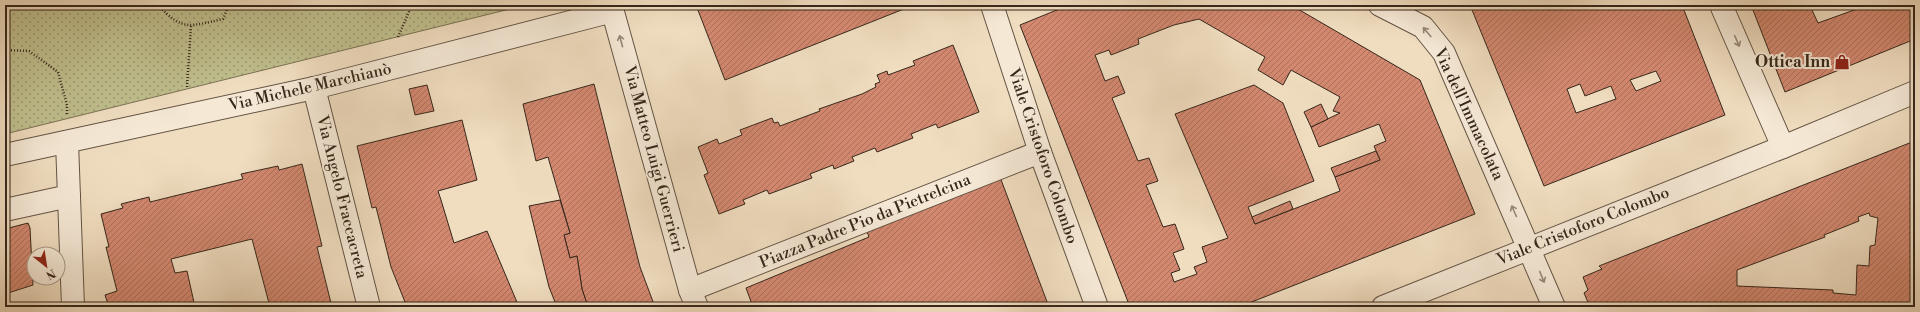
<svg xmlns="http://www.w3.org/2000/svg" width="1920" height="312" font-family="'Libre Bodoni',serif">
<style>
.green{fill:url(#green-dots);stroke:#7b7354}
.building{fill:url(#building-hatch);stroke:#36271b;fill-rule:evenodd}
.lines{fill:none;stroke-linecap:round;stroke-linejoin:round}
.minor-casing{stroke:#645444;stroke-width:24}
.path{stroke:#36271b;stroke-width:2.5;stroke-dasharray:1 2;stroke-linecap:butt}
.minor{stroke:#f5e9d6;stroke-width:22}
.oneway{stroke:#968878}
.labels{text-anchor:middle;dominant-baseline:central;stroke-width:4;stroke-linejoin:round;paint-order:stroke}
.poi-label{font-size:16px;font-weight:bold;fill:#36271b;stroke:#f5e9d6;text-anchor:end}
.street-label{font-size:16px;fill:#36271b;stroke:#f5e9d6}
</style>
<defs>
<pattern id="green-dots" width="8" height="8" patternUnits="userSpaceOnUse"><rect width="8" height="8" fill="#c0bf8e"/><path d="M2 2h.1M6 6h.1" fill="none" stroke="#9d9b73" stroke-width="1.8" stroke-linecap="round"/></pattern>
<pattern id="building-hatch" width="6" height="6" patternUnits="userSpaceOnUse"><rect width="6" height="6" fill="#d38870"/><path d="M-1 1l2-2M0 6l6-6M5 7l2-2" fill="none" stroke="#ac6f5b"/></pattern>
</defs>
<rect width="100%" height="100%" fill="#f0ddc0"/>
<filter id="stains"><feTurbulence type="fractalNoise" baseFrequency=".005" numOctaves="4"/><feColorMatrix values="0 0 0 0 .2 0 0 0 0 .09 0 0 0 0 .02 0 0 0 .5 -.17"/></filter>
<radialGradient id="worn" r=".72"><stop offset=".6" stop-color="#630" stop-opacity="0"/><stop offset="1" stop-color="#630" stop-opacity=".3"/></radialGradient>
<path class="green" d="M5 5H526L5 134Z"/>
<g class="building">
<path d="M696 5H914L725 80Z"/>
<path d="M1069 5H1291L1420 80 1475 214 1239 307H1130L1020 25ZM1199 19 1265 57 1258 70 1283 85 1291 70 1340 97 1333 111 1340 113 1311 127 1319 147 1379 124 1386 141 1374 146 1380 160 1335 177 1340 191 1255 224 1248 207 1314 181 1283 103 1254 85 1175 114 1228 238 1202 247 1207 262 1194 267 1197 274 1174 282 1171 273 1180 270 1173 253 1184 249 1175 224 1163 227 1146 185 1158 181 1149 158 1138 161 1112 98 1125 93 1118 76 1105 81 1095 55 1109 50 1111 55 1139 44 1138 39 1174 25Z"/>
<path d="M1470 5H1682L1725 115 1544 186ZM1656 71 1661 81 1636 91 1630 80ZM1580 84 1585 96 1611 86 1616 99 1576 113 1567 89Z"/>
<path d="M1751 5H1815L1811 8 1818 23 1868 5H1915V39L1785 92Z"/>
<path d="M953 45 979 112 938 128 936 124 911 134 913 138 877 152 875 148 852 157 854 161 834 169 833 165 810 174 812 178 769 194 767 190 743 200 745 204 719 214 704 175 708 173 698 147 717 139 719 144 742 135 740 130 772 118 774 123 778 122 780 126 820 111 819 109 862 94 876 87 875 84 880 82 877 75 887 71 888 75 915 65 913 61Z"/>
<path d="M594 84 640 267 655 307H588L582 289 577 256 570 258 564 235 570 233 548 157 536 161 523 104Z"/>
<path d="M427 85 434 111 415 115 409 89Z"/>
<path d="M1321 104 1328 119 1311 127 1304 112Z"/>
<path d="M462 120 477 180 438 191 441 200 454 243 487 231 519 307H407L391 267 376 207 372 208 357 146Z"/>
<path d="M1912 142 1915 144V307H1590L1584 293 1588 290 1583 277 1602 269 1599 266ZM1869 213 1870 216 1878 218 1875 245 1870 246 1869 266 1857 265 1856 295 1833 293V290L1737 286V270L1825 237 1824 235 1859 221 1858 217Z"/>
<path d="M1376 151 1380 160 1335 177 1331 168Z"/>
<path d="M302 164 322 246 317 247 332 307H270L252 239 171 259 175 273 187 271 195 307H109L105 295 117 291 106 247H109L101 214 123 208 121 204 149 197 150 202 243 179 241 174 278 166 279 170Z"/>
<path d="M1000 177 1049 307H753L746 288 869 237 866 229Z"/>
<path d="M560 200 570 233 564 235 570 258 577 256 582 289 588 307H557L549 287 529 206Z"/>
<path d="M1290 201 1293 209 1255 224 1252 217Z"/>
<path d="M28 223 30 228 33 285 5 294V229Z"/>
</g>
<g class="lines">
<defs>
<g id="minor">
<path d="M611 5 690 290 697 307"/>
<path d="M992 5 1040 152 1097 307"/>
<path d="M1380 5 1423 27 1444 53 1554 307"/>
<path d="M1721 5 1783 147"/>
<path d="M314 88 369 307"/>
<path d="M67 142 73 307"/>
<path d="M5 155 314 88 613 11"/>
<path d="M5 210 69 196"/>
<path d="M690 290 1040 152"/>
<path d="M1383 307 1783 147 1915 92"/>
</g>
</defs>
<use href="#minor" class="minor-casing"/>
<g class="path">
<path d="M158 5C183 32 190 26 223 19L229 5"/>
<path d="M398 37 412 5"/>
<path d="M5 50 29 51 58 72 67 105V114"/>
<path d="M187 87 191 26"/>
</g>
<use href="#minor" class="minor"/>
</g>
<defs><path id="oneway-shaft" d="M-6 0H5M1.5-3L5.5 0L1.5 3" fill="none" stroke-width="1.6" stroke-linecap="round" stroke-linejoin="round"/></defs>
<g class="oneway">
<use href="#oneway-shaft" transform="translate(1427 32) rotate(-130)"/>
<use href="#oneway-shaft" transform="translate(621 41) rotate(-105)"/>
<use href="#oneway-shaft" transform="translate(1737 41) rotate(67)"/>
<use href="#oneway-shaft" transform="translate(1514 211) rotate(-114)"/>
<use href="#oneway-shaft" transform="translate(1542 277) rotate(68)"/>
</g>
<defs>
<symbol id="shop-bare" viewBox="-9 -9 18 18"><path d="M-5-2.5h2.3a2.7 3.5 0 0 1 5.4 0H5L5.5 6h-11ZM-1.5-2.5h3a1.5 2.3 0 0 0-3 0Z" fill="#8f2418" stroke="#f5e9d6" stroke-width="2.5" paint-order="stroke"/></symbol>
</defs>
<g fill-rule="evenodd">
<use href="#shop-bare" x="1831" y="51" width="22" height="22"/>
</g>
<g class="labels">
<g class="poi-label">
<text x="1830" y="62">Ottica Inn</text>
</g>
<g class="street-label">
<text transform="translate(310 87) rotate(-13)">Via Michele Marchianò</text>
<text transform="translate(1469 114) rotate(65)">Via dell'Immacolata</text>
<text transform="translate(1043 156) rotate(71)">Viale Cristoforo Colombo</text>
<text transform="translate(654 159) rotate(75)">Via Matteo Luigi Guerrieri</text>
<text transform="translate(342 197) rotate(76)">Via Angelo Fraccacreta</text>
<text transform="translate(865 221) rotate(-22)">Piazza Padre Pio da Pietrelcina</text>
<text transform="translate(1583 226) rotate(-22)">Viale Cristoforo Colombo</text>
</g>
</g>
<rect width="1920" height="312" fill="none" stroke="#f0ddc0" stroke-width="20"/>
<rect x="6" y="6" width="1908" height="300" fill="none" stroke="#36271b" stroke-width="2"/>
<rect x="10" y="10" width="1900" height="292" fill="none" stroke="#36271b"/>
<g transform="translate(46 266) rotate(150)"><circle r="19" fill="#f5e9d6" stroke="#a99b8b"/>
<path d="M0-3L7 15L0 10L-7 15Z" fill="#8f2418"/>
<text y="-6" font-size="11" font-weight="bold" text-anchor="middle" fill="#36271b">N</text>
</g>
<rect width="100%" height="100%" filter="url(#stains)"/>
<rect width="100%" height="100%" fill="url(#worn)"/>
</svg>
